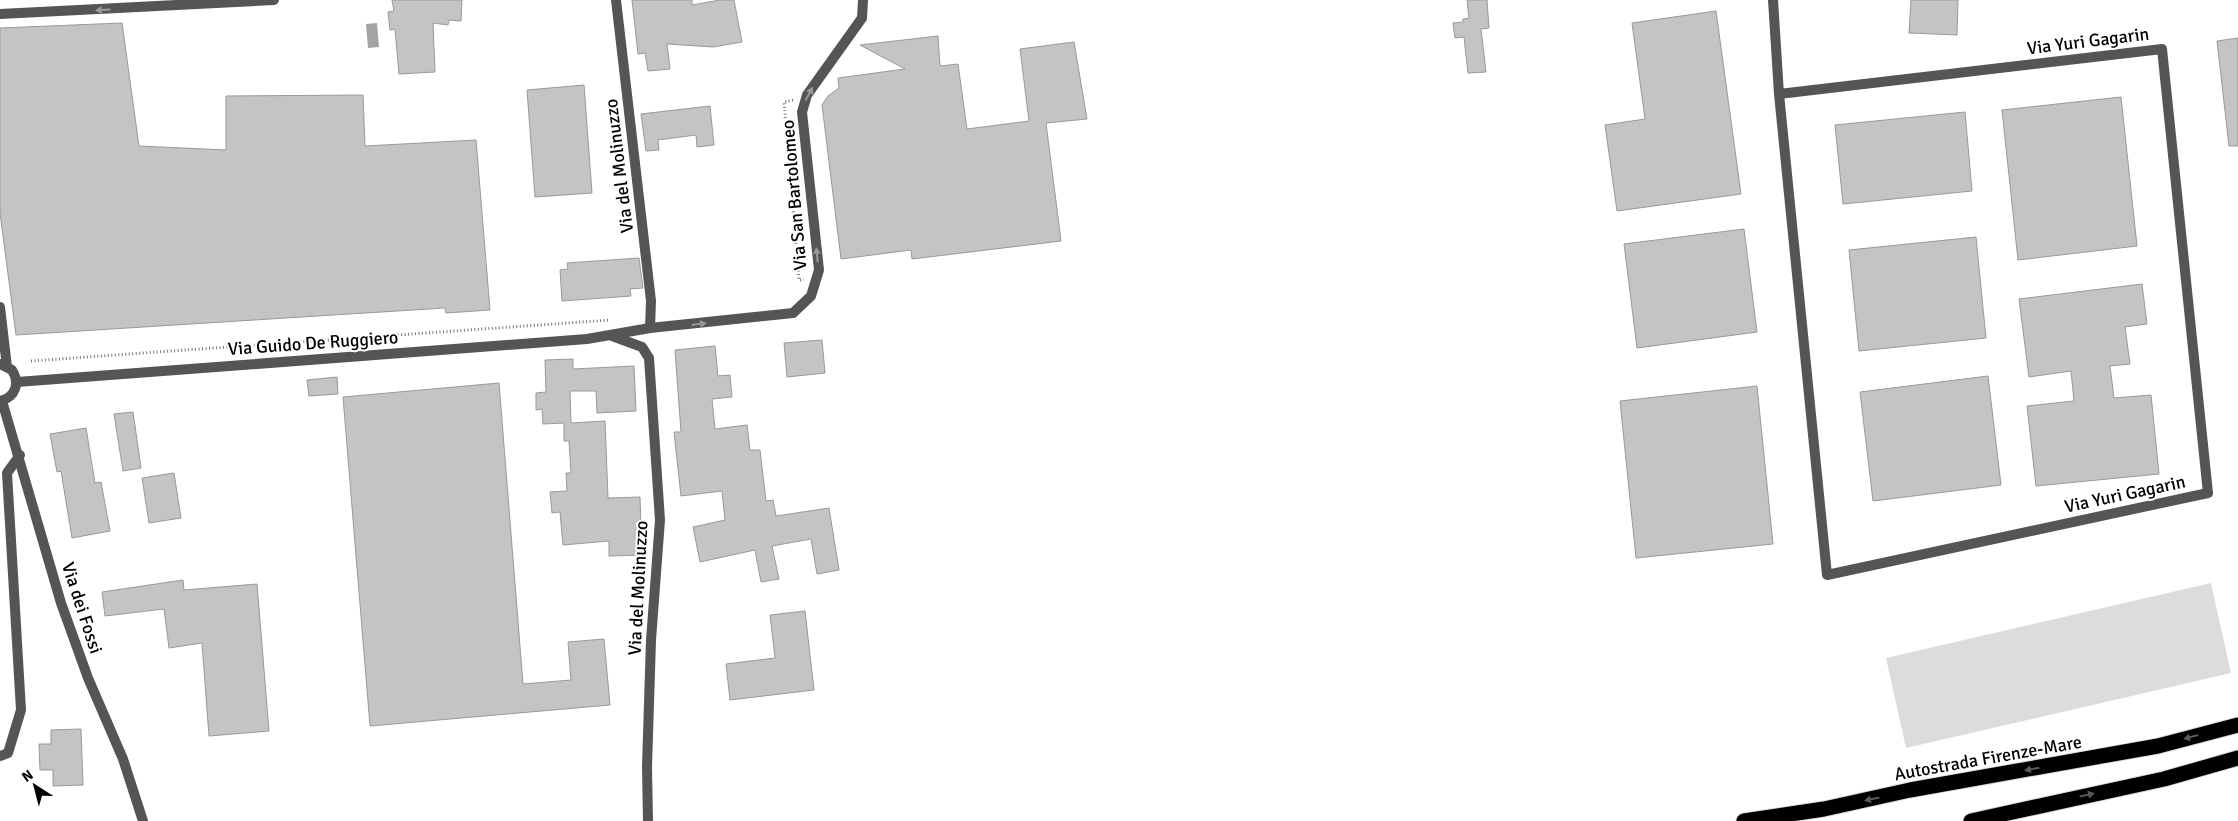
<svg xmlns="http://www.w3.org/2000/svg" width="2238" height="821" font-family="Signika,sans-serif">
<style>
.green{fill:#dcdcdc}
.water{fill:#a3a3a3}
.building{fill:#c4c4c4;stroke:#999}
.lines{fill:none;stroke-linecap:round;stroke-linejoin:round}
.motorway-casing{stroke:#dbdbdb;stroke-width:17}
.path{stroke:#777;stroke-width:3;stroke-dasharray:1 2.5;stroke-linecap:butt}
.minor{stroke:#555;stroke-width:10}
.tertiary{stroke:#555;stroke-width:10}
.motorway{stroke:#000;stroke-width:15}
.oneway{fill:#999}
.oneway2{fill:#595959}
.labels{text-anchor:middle;dominant-baseline:central;stroke-width:4;stroke-linejoin:round;paint-order:stroke}
.street-label{font-size:18px;fill:#000;stroke:#fff}
</style>
<rect width="100%" height="100%" fill="#fff"/>
<path class="green" d="M2211 583 2231 673 1906 748 1886 658Z"/>
<path class="water" d="M377 23 379 47 368 48 366 24Z"/>
<g class="building">
<path d="M392 0H462L461 21 449 20 448 25 433 23 435 72 399 74 395 29 390 30 388 12 394 11Z"/>
<path d="M632 0H692V5L720 0H734L742 42 713 47 667 44 670 69 648 71 645 53 638 54Z"/>
<path d="M1467 0H1487L1489 28 1481 29 1486 72 1468 73 1464 37 1455 38 1453 23 1463 22V19L1469 18Z"/>
<path d="M1911 0H1958L1957 35 1909 33Z"/>
<path d="M1716 11 1741 194 1617 211 1605 125 1645 119 1632 23Z"/>
<path d="M122 23 139 146 226 150V96L363 95 365 146 476 140 490 310 446 313 445 308 16 335 0 213V28Z"/>
<path d="M938 36 940 66 958 64 967 129 1029 121 1020 49 1074 42 1087 119 1046 123 1061 241 912 259 911 250 841 259 822 105 828 96 839 88 838 78 905 69 860 45Z"/>
<path d="M2238 38V146H2229L2217 41Z"/>
<path d="M584 85 592 193 535 197 527 90Z"/>
<path d="M2121 97 2137 246 2018 260 2002 110Z"/>
<path d="M710 106 714 145 697 147 696 135 658 140 659 150 646 151 641 114Z"/>
<path d="M1965 112 1972 191 1843 204 1835 125Z"/>
<path d="M1744 229 1757 332 1637 348 1624 244Z"/>
<path d="M1976 237 1986 338 1859 351 1849 250Z"/>
<path d="M639 258 643 288 630 289 631 296 562 301 560 270 568 269 567 263Z"/>
<path d="M2142 284 2147 324 2125 327 2130 364 2110 366 2114 398 2151 395 2159 474 2036 486 2027 406 2074 401 2071 371 2029 377 2019 299Z"/>
<path d="M822 340 825 373 787 377 784 343Z"/>
<path d="M715 346 718 376 730 375 732 397 712 399 715 429 747 425 750 450H760L766 501 773 500 776 516 829 508 839 570 817 574 811 539 772 546 779 579 761 582 755 550 700 562 693 527 725 520 722 491 681 496 674 432H681L675 350Z"/>
<path d="M573 359V369L634 366 636 411 597 413 596 391H570L571 423 605 421 608 498 640 497 642 555 609 556V541L563 545 560 512 552 513 550 492 567 491 566 473H571L569 441H564V423L543 424 542 409 536 410V393L546 392 545 360Z"/>
<path d="M1988 376 2001 485 1873 501 1860 392Z"/>
<path d="M337 377 338 394 309 396 307 380Z"/>
<path d="M499 383 523 684 571 680 568 642 604 639 610 705 370 726 343 397Z"/>
<path d="M1757 386 1773 544 1636 558 1620 401Z"/>
<path d="M133 412 141 468 123 471 114 414Z"/>
<path d="M86 428 95 483 101 482 110 531 72 538 61 471 57 472 50 434Z"/>
<path d="M174 473 181 518 149 523 142 478Z"/>
<path d="M183 580 184 590 257 584 269 731 209 736 202 643 169 648 164 609 105 616 102 592Z"/>
<path d="M805 611 814 690 730 700 726 664 775 658 770 615Z"/>
<path d="M81 729 83 785 53 786V770H40L39 744H51V730Z"/>
</g>
<g class="lines">
<defs>
<g id="motorway">
<path d="M1744 821 1824 809 1910 790 2158 746 2238 725"/>
<path d="M1971 821 2164 779 2238 758"/>
</g>
</defs>
<use href="#motorway" class="motorway-casing"/>
<g class="path">
<path d="M793 100 784 102 799 280H804"/>
<path d="M31 361 610 320"/>
</g>
<g class="minor">
<path d="M616 0 651 301 650 328"/>
<path d="M1773 0 1779 94 1827 575 2208 493 2162 49 1779 94"/>
<path d="M0 307 7 367"/>
<path d="M612 336 642 347 649 358 660 520 651 640 647 767 648 821"/>
<path d="M2 401 61 603 88 678 123 759 143 821"/>
<path d="M0 756 8 753 21 710 7 473 20 455"/>
</g>
<g class="tertiary">
<path d="M0 14 274 0"/>
<path d="M0 364 12 370C20 383 16 397 0 401"/>
<path d="M17 382 587 339 650 328 793 313 811 296 819 270 802 112 807 95 862 18 863 0"/>
</g>
<use href="#motorway" class="motorway"/>
</g>
<defs><path id="oneway-solid" d="M-6-.8H1V-3.2L6.5 0L1 3.2V.8H-6Z" transform="scale(1.25)"/></defs>
<g class="oneway">
<use href="#oneway-solid" transform="translate(103 10) rotate(177)"/>
<use href="#oneway-solid" transform="translate(809 94) rotate(-62)"/>
<use href="#oneway-solid" transform="translate(817 255) rotate(-96)"/>
<use href="#oneway-solid" transform="translate(699 324) rotate(-7)"/>
</g>
<g class="oneway2">
<use href="#oneway-solid" transform="translate(2191 737) rotate(165)"/>
<use href="#oneway-solid" transform="translate(2032 769) rotate(170)"/>
<use href="#oneway-solid" transform="translate(2087 795) rotate(-12)"/>
<use href="#oneway-solid" transform="translate(1872 799) rotate(168)"/>
</g>
<g class="labels">
<g class="street-label">
<text transform="translate(2088 41) rotate(-7)">Via Yuri Gagarin</text>
<text transform="translate(619 166) rotate(-97)">Via del Molinuzzo</text>
<text transform="translate(794 195) rotate(-95)">Via San Bartolomeo</text>
<text transform="translate(313 343) rotate(-4)">Via Guido De Ruggiero</text>
<text transform="translate(2125 494) rotate(-12)">Via Yuri Gagarin</text>
<text transform="translate(638 588) rotate(-87)">Via del Molinuzzo</text>
<text transform="translate(82 608) rotate(72)">Via dei Fossi</text>
<text transform="translate(1988 758) rotate(-10)">Autostrada Firenze-Mare</text>
</g>
</g>
<g transform="translate(35 786) rotate(324)" stroke="#ffffff" stroke-width="4" paint-order="stroke">
<path d="M0-4L9 19L0 12L-9 19Z" fill="#000000"/>
<text y="-8" font-size="14" font-weight="bold" text-anchor="middle" fill="#000000">N</text>
</g>
</svg>
